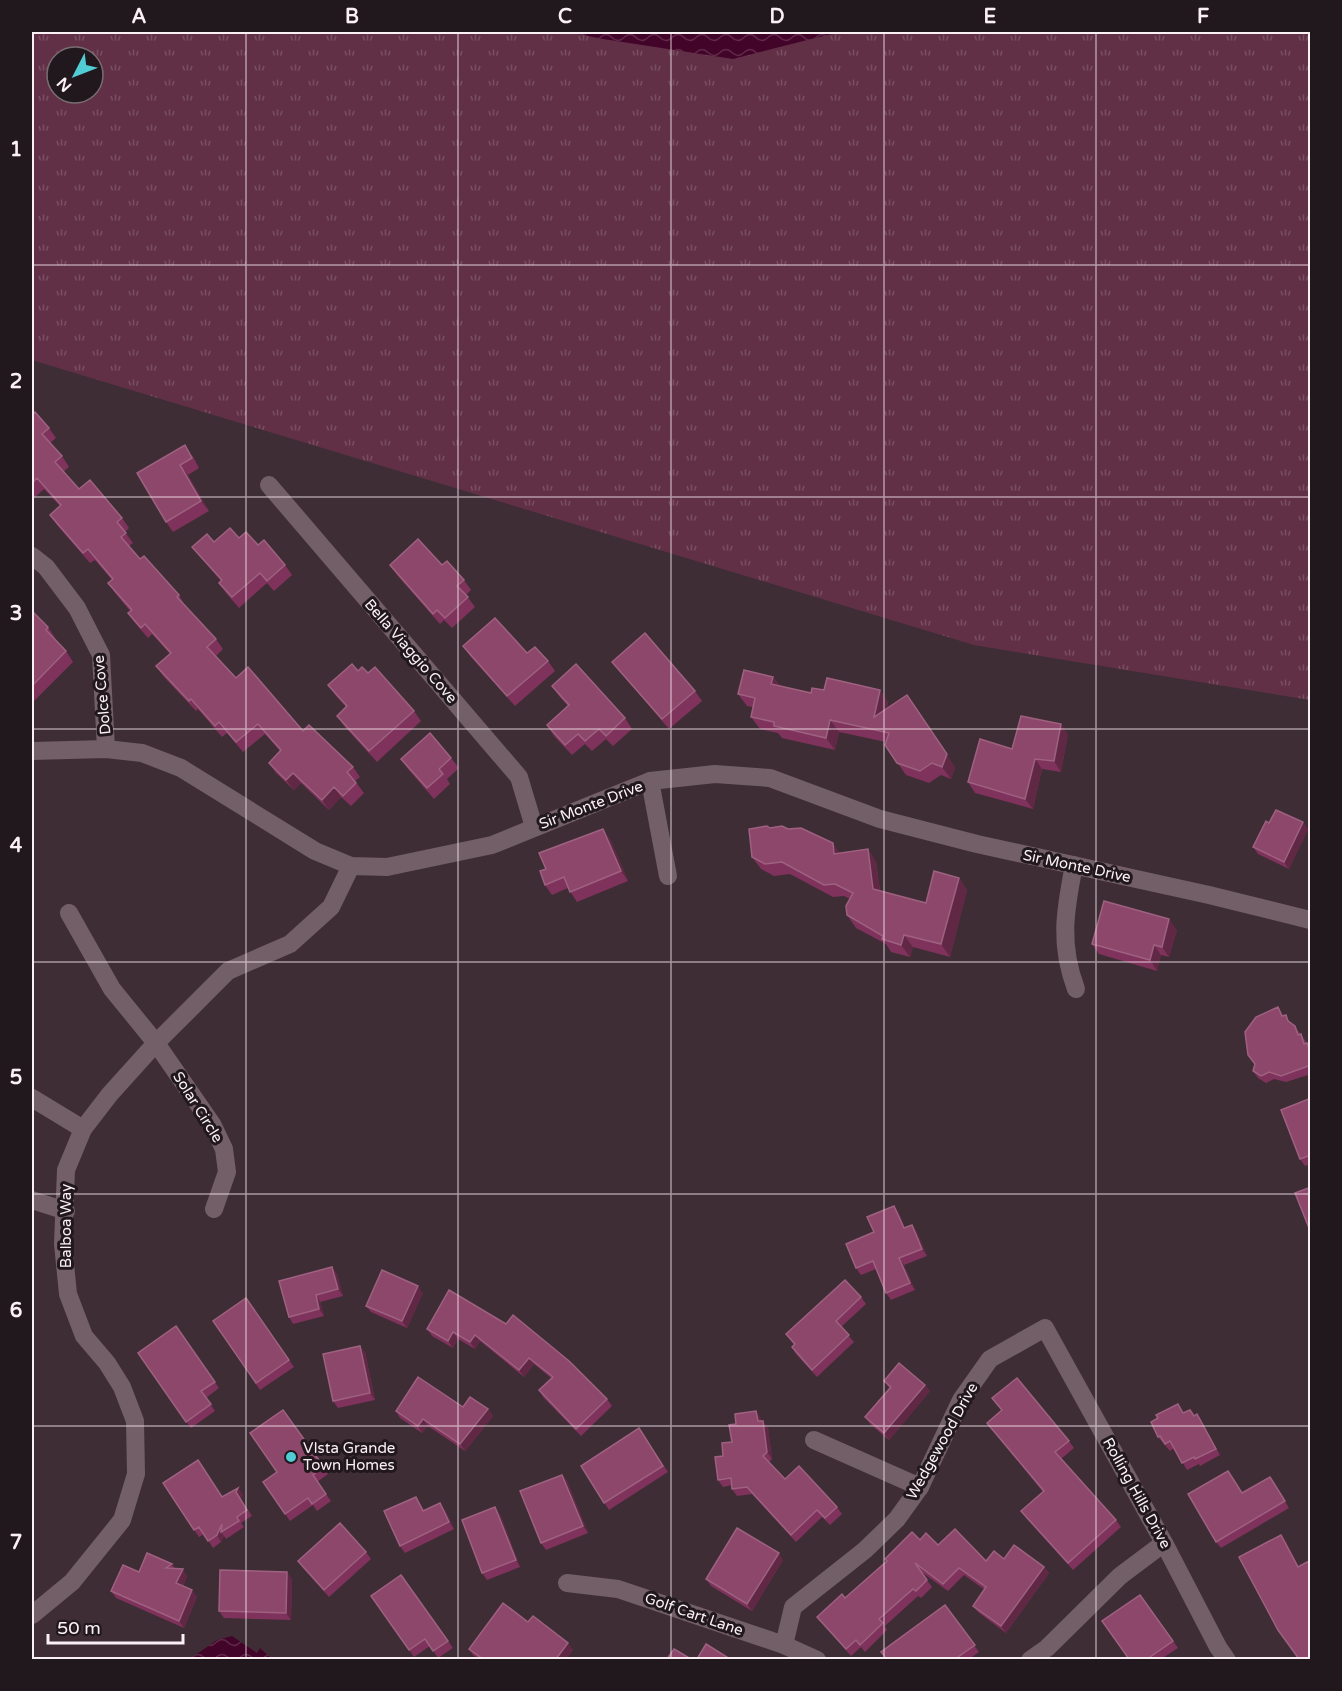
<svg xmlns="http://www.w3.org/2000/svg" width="1342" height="1691" font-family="'Varela Round',sans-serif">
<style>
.grass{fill:url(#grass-tufts);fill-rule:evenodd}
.water{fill:url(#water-waves)}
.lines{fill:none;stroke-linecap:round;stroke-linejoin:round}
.street{stroke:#725f67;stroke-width:18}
.wall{fill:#7f325b}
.shaded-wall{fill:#602845}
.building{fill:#8d476b;stroke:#9e6180;stroke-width:1.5}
.grid{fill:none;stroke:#fbf0f4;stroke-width:1.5;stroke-opacity:0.55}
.poi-dot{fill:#51ccd5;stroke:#20181c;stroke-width:2}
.labels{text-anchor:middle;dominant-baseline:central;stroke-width:6;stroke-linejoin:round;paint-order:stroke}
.street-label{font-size:15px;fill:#fbf0f4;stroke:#20181c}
.poi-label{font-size:15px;fill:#fbf0f4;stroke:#20181c;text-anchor:start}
.neatline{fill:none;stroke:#fbf0f4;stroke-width:2}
.grid-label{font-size:20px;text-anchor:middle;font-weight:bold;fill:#fbf0f4}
</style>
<defs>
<pattern id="grass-tufts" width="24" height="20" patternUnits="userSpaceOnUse" patternTransform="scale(1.5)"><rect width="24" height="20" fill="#613047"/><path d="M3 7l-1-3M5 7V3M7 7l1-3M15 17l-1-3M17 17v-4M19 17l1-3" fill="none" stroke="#794e62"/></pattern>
<pattern id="water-waves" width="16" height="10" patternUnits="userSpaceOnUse" patternTransform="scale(1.5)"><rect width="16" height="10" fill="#430429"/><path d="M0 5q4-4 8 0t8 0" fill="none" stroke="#5f2949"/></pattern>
</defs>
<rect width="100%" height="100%" fill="#3f2d35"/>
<path class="grass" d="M32 32H1310V700L974 645 32 360ZM57 57H93V93H57Z"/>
<g class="water">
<path d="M567 32H839L733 59 603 39Z"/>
<path d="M232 1636 257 1653 260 1648 272 1659 191 1658 217 1640Z"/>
</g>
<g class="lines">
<g class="street">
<path d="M269 485 519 777 534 827"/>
<path d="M32 556 46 567 77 608 101 655 106 749"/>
<path d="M32 751 106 749 142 753 181 768 315 851 351 866 387 867 492 845 650 781 715 774 770 778 880 819 977 844 1209 895 1310 920"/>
<path d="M650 781 668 876"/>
<path d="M1074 865C1065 911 1059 944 1076 989"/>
<path d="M69 913 112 989 156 1043 212 1124 224 1149 227 1172 214 1209"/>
<path d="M32 1098 83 1129"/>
<path d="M32 1200 66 1211"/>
<path d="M814 1440 920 1487"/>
<path d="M567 1583 618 1589 784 1645 817 1660"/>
<path d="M32 1615 72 1582 122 1520 136 1474 135 1421 122 1387 107 1363 84 1336 68 1294 63 1244 66 1170 83 1129 110 1094 156 1043 228 971 290 944 331 907 351 866"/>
<path d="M784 1645 793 1607 865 1550 897 1519 920 1487 961 1400 990 1359 1045 1328 1164 1543 1218 1647 1227 1660"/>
<path d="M1030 1660 1047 1648 1120 1576 1164 1543"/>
</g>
</g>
<g class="wall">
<path d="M32 416 49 428 56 438 50 443 62 456 69 467 63 472 79 489 122 518 129 528 125 532 133 543 129 546 140 559 179 595 185 606 216 639 223 649 216 656 236 678 303 731 353 767 360 777 355 781 364 793 351 806 341 797 329 810 301 783 294 790 276 773 269 763 280 751 265 734 243 752 227 733 222 737 198 709 196 711 164 677 156 666 170 654 152 634 148 638 135 623 128 613 130 611 116 594 108 583 112 580 95 560 90 563 57 525 50 515 60 506 44 489 32 500Z"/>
<path d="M192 455 199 468 188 475 209 511 173 532 166 522 137 473Z"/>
<path d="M239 538 258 545 285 565 292 575 274 591 267 583 239 608 226 593 219 583 221 581 200 557 192 547 214 542Z"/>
<path d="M390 565H442L464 580 471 590 466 595 475 607 452 628 444 620 440 624 397 575Z"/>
<path d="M32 611 48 627 55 638 54 639 66 651 73 662 32 703Z"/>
<path d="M463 646 527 653 548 661 555 671 515 706 470 656Z"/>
<path d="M612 662 695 691 702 701 669 729 620 672Z"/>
<path d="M358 671 368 673 414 711 421 721 377 762 344 726 337 716 346 707 336 696 328 685Z"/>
<path d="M773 677 780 686 811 693 824 690H880L888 702 887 708 955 767 951 779 941 775 929 783 906 775 885 745 886 742 839 732 835 750 782 738 778 733 760 729 751 717 753 707 747 706 738 694Z"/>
<path d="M552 686 625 718 632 729 613 746 606 739 592 751 585 744 572 755 554 736 547 725 568 706 559 696Z"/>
<path d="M1068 734 1061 772 1042 769 1033 809 975 793 968 782 1012 749Z"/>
<path d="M451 758 459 768 447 779 450 784 434 799 408 769 401 759Z"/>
<path d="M1269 823 1308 829 1289 869 1258 854 1253 847Z"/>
<path d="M770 828 840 853 876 861 880 891 926 903 959 878 967 890 950 957 913 947 910 957 891 952 886 944 856 928 847 915 850 899 844 896 833 897 790 874 774 876 761 869 752 857Z"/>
<path d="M610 839 628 881 577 902 568 888 552 895 545 885Z"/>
<path d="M1177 930 1169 957 1161 955 1157 971 1099 954 1092 944Z"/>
<path d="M1284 1015 1300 1033 1311 1049V1074L1286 1082 1274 1079 1266 1083 1258 1078 1253 1071Z"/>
<path d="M1311 1098V1164L1305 1166 1300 1159Z"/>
<path d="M894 1206 899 1213 905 1228 917 1232 927 1256 904 1265 915 1290 891 1300 886 1293 876 1269 861 1275 856 1268 874 1232Z"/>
<path d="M337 1274 343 1296 320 1302 324 1316 293 1324 289 1317Z"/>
<path d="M449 1290 607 1399 612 1406 581 1436 543 1397 539 1390 551 1378 534 1364 524 1377 480 1341 475 1349 458 1339 453 1348 432 1336 427 1329Z"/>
<path d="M423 1293 407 1328 371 1312 366 1306Z"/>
<path d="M861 1297 866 1304 841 1327 854 1342 817 1377 796 1354 792 1347 794 1345 786 1334Z"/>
<path d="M246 1298 294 1367 260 1390 213 1321Z"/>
<path d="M176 1326 219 1388 206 1398 215 1411 191 1428 138 1353Z"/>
<path d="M365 1352 375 1400 338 1408 333 1401Z"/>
<path d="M884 1381 925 1385 930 1391 889 1440 870 1424 865 1417 889 1388Z"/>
<path d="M992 1398 1069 1441 1074 1448 1061 1459 1116 1520 1121 1527 1073 1570 1026 1518 1021 1511 1043 1492 987 1423 1002 1411Z"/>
<path d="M463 1407 488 1409 493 1416 465 1451 428 1426 422 1433 400 1418 396 1411Z"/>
<path d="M283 1410 328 1474 317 1482 331 1501 317 1511 313 1505 290 1521 263 1482 277 1472Z"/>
<path d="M1184 1413 1194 1416 1201 1421 1220 1455 1200 1466 1199 1464 1187 1470 1174 1448 1170 1451 1158 1437Z"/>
<path d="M761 1418V1421L768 1428 772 1459 769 1462 785 1479 837 1507 842 1514 830 1525 822 1517 796 1542 752 1494 737 1496 732 1489V1485L723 1487 718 1480 723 1456 732 1442 736 1424Z"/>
<path d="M639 1428 668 1472 609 1510 581 1466Z"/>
<path d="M562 1475 567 1481 588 1533 546 1550 541 1543Z"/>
<path d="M1270 1477 1289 1508 1221 1548 1216 1542 1242 1493Z"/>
<path d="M163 1483 223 1497 243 1494 241 1499 252 1516 241 1523 244 1527 226 1539 224 1536 221 1542 213 1548 204 1534 199 1537Z"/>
<path d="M416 1497 424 1510H445L454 1529 405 1553 400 1546Z"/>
<path d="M500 1514 520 1567 487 1580 482 1573Z"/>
<path d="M920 1540 986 1561 1004 1559 1044 1567 1049 1573 1006 1633 978 1612 973 1606 985 1590 964 1575 948 1591 920 1571 932 1587 921 1598 918 1596 885 1626 887 1630 865 1652 861 1647 851 1656 822 1623 817 1617 845 1598Z"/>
<path d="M366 1552 371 1559 329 1597 303 1568 298 1561Z"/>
<path d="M783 1560 752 1611 711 1586 706 1579Z"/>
<path d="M172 1564 175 1569 187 1576 183 1586 197 1597 184 1628 116 1598 111 1591 139 1572Z"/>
<path d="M401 1575 453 1648 438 1658 430 1646 414 1657 371 1596Z"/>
<path d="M292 1579 291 1620 224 1618 219 1611Z"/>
<path d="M1140 1595 1178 1648 1161 1659H1129Z"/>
<path d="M945 1605 979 1652 969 1659H887Z"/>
<path d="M528 1622 573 1650 566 1659H479L473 1655 469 1649Z"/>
</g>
<g class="shaded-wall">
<path d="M180 465 188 475 209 511 201 501Z"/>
<path d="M773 677 782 689 771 684Z"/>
<path d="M880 690 888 702 882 729 874 717Z"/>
<path d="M916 707 955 767 951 779 942 767Z"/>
<path d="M830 720 839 732 835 750 826 738Z"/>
<path d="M1061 724 1068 734 1061 772 1054 761Z"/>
<path d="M1035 759 1042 769 1033 809 1025 799Z"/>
<path d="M293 773 301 783 294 790 286 780Z"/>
<path d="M334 787 341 797 329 810 322 800Z"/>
<path d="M1303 822 1308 829 1289 869 1284 862Z"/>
<path d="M603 829 610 839 628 881 621 871Z"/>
<path d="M833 843 841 855 834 854Z"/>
<path d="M868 849 876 861 881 901 873 889Z"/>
<path d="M959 878 967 890 950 957 941 944Z"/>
<path d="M1169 919 1177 930 1169 957 1162 947Z"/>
<path d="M904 935 913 947 910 957 901 945Z"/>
<path d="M1154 945 1161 955 1157 971 1150 960Z"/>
<path d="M894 1206 899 1213 908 1235 904 1228Z"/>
<path d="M912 1225 917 1232 927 1256 922 1249Z"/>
<path d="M899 1258 904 1265 915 1290 910 1283Z"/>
<path d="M332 1267 337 1274 343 1296 338 1289Z"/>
<path d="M418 1286 423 1293 407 1328 402 1321Z"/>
<path d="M316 1295 320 1302 324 1316 319 1309Z"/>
<path d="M453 1332 458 1339 453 1348 448 1341Z"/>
<path d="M475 1335 480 1341 475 1349 470 1342Z"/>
<path d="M360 1346 365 1352 375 1400 370 1393Z"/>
<path d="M529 1358 534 1364 524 1377 519 1370Z"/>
<path d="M925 1385 930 1391 889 1440 884 1433Z"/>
<path d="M488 1409 493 1416 465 1451 460 1444Z"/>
<path d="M756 1411 761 1418 762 1428 758 1421Z"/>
<path d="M423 1419 428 1426 422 1433 418 1426Z"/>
<path d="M763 1421 768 1428 772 1459 767 1452Z"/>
<path d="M562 1475 567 1481 588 1533 583 1526Z"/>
<path d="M238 1488 243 1494 241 1499 252 1516 236 1492Z"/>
<path d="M440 1503 445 1510 454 1529 449 1522Z"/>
<path d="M495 1507 500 1514 520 1567 516 1560Z"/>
<path d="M222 1524 221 1532 224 1536 221 1542 217 1535Z"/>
<path d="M1281 1535 1286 1541 1303 1574 1298 1567Z"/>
<path d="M779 1553 783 1560 752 1611 747 1604Z"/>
<path d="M1044 1567 1049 1573 1006 1633 1001 1626Z"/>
<path d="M183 1569 187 1576 181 1590 176 1583Z"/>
<path d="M287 1572 292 1579 291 1620 286 1613Z"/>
<path d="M192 1590 197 1597 184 1628 179 1621Z"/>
<path d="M568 1643 573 1650 566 1659H556Z"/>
</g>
<g class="building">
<path d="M35 412 49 428 42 434 62 456 55 462 79 489 90 480 122 518 117 522 126 533 121 537 140 559 144 556 179 595 177 597 216 639 207 647 236 678 248 667 303 731 309 725 353 767 347 772 356 783 343 796 334 787 322 800 293 773 286 780 269 763 281 750 258 724 236 742 219 722 215 726 191 699 189 701 156 666 171 653 145 624 141 628 128 613 132 610 108 583 113 579 88 549 83 553 50 515 61 505 37 478 32 483V416Z"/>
<path d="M185 445 192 458 180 465 201 501 166 522 137 473Z"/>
<path d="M230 528 239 538 246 532 258 545 264 540 285 565 267 581 260 573 232 597 219 583 222 580 192 547 207 534 214 542Z"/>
<path d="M418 539 442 565 447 561 464 580 457 586 468 597 445 618 437 610 433 614 390 565Z"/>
<path d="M32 611 48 627 46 630 66 651 32 686Z"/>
<path d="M495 618 527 653 535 647 548 661 507 696 463 646Z"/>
<path d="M645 633 695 691 662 719 612 662Z"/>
<path d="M352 664 358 671 362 667 368 673 375 667 414 711 369 751 337 716 347 706 328 685Z"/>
<path d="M576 664 625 718 606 736 599 729 585 741 578 734 565 745 547 725 569 705 552 686Z"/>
<path d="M744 670 773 677 771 684 811 693 812 688 824 690 827 678 880 690 874 717 907 695 947 754 942 767 932 763 920 771 897 763 885 745 889 733 830 720 826 738 774 726V722L751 717 755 698 738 694Z"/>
<path d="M1021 716 1061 724 1054 761 1035 759 1025 799 968 782 980 739 1012 749Z"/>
<path d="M430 733 451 758 439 769 443 774 427 788 401 759Z"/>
<path d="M1276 810 1303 822 1284 862 1253 847 1266 821 1269 823Z"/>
<path d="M767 826 770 828 782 826 788 829 801 828 833 843 834 854 868 849 873 889 926 903 934 871 959 878 941 944 904 935 901 945 882 939 883 936 847 915 846 906 853 893 835 884 824 885 782 862 765 864 752 857 749 829Z"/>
<path d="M603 829 621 871 570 892 564 877 545 885 540 871 546 869 539 853Z"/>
<path d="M1104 901 1169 919 1162 947 1154 945 1150 960 1092 944Z"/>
<path d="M1278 1007 1282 1016 1286 1015 1288 1021 1295 1026 1298 1035 1301 1034 1304 1044 1307 1043 1311 1054V1065L1281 1076 1269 1072 1261 1076 1253 1071 1255 1064 1248 1055 1245 1032 1256 1017Z"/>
<path d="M1311 1098V1155L1300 1159 1281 1110Z"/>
<path d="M1311 1187V1233L1295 1193Z"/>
<path d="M894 1206 904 1228 912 1225 922 1249 899 1258 910 1283 886 1293 873 1261 856 1268 846 1244 874 1232 867 1217Z"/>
<path d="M332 1267 338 1289 316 1295 319 1309 289 1317 279 1281Z"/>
<path d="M382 1270 418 1286 402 1321 366 1306Z"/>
<path d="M845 1280 861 1297 836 1321 849 1335 812 1370 792 1347 795 1344 786 1334Z"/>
<path d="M449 1290 506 1324 513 1315 569 1361 607 1399 576 1429 539 1390 553 1377 529 1358 519 1370 475 1335 470 1342 453 1332 448 1341 427 1329Z"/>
<path d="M246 1298 289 1360 256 1383 213 1321Z"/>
<path d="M176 1326 215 1382 201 1391 211 1404 186 1422 138 1353Z"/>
<path d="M360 1346 370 1393 333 1401 323 1354Z"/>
<path d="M899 1363 925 1385 884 1433 865 1417 891 1387 884 1381Z"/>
<path d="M418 1377 463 1407 470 1397 488 1409 460 1444 423 1419 418 1426 396 1411Z"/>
<path d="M1017 1378 1069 1441 1055 1452 1116 1520 1068 1563 1021 1511 1044 1491 987 1423 1002 1410 992 1398Z"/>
<path d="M1178 1404 1183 1413 1190 1410 1194 1416 1197 1414 1216 1449 1195 1459 1194 1457 1182 1463 1170 1441 1165 1444 1160 1436 1158 1437 1151 1422 1158 1418 1156 1415Z"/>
<path d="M283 1410 324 1467 313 1475 326 1494 312 1504 308 1498 285 1514 263 1482 277 1472 250 1433Z"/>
<path d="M756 1411 758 1421H763L767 1452 763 1456 785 1479 799 1466 837 1507 825 1518 817 1510 791 1535 747 1487 732 1489 731 1478 718 1480 715 1457 723 1456 722 1443 732 1442 729 1425 736 1424 735 1414Z"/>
<path d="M639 1428 663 1466 604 1503 581 1466Z"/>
<path d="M198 1460 222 1497 238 1488 236 1492 247 1510 237 1517 239 1521 221 1532 222 1524 217 1535 208 1541 199 1527 194 1530 163 1483Z"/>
<path d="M1228 1471 1242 1493 1270 1477 1285 1501 1216 1542 1188 1494Z"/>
<path d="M562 1475 583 1526 541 1543 520 1491Z"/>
<path d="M416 1497 423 1511 440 1503 449 1522 400 1546 384 1511Z"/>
<path d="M495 1507 516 1560 482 1573 462 1520Z"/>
<path d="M340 1523 366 1552 324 1590 298 1561Z"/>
<path d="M737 1528 779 1553 747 1604 706 1579Z"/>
<path d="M955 1529 986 1561 994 1551 1004 1559 1014 1545 1044 1567 1001 1626 973 1606 986 1587 959 1568 943 1584 915 1563 927 1580 916 1591 913 1589 879 1619 883 1623 860 1645 856 1640 846 1649 817 1617 842 1594 845 1598 887 1561 885 1559 912 1532 920 1540 926 1533 938 1545Z"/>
<path d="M1281 1535 1298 1567 1311 1560V1659H1299L1278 1630 1239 1557Z"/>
<path d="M147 1553 172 1564 166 1568 183 1569 176 1583 192 1590 179 1621 111 1591 123 1565 139 1572Z"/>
<path d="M220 1570 287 1572 286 1613 219 1611Z"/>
<path d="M401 1575 448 1641 433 1651 425 1639 409 1650 371 1596Z"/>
<path d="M1140 1595 1173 1641 1147 1659H1129L1102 1621Z"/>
<path d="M503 1603 528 1622 533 1616 568 1643 556 1659H483L469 1649Z"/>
<path d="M945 1605 975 1645 955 1659H887L881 1652Z"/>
<path d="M706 1644 730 1659H697Z"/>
<path d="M674 1649 691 1659H667Z"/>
</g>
<path class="grid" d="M246 32V1660M458 32V1660M671 32V1660M884 32V1660M1096 32V1660M32 265H1310M32 497H1310M32 729H1310M32 962H1310M32 1194H1310M32 1426H1310"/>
<circle class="poi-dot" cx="291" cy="1457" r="6"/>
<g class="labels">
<g class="street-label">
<text transform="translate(411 651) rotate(49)">Bella Viaggio Cove</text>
<text transform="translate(102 695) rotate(-95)">Dolce Cove</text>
<text transform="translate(591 805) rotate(-21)">Sir Monte Drive</text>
<text transform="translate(1077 866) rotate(12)">Sir Monte Drive</text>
<text transform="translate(198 1107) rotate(58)">Solar Circle</text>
<text transform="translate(66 1226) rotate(-90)">Balboa Way</text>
<text transform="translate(942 1441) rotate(-61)">Wedgewood Drive</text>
<text transform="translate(1137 1493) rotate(61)">Rolling Hills Drive</text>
<text transform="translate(694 1614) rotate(19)">Golf Cart Lane</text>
</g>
<g class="poi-label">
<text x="303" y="1448">VIsta Grande<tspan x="303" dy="17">Town Homes</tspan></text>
</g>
</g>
<rect width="1342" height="1691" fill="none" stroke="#20181c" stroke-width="66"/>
<g transform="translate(75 75) rotate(228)"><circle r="28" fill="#20181c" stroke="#786e72" stroke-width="1.5"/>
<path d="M0-4.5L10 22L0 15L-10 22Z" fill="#51ccd5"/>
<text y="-9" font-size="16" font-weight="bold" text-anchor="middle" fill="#fbf0f4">N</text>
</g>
<path d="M48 1634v9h135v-9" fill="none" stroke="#fbf0f4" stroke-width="3"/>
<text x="57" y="1634" font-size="18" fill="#fbf0f4" stroke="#20181c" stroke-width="4.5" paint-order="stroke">50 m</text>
<rect x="33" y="33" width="1276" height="1625" class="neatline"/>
<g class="grid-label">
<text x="139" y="23">A</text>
<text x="352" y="23">B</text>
<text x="565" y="23">C</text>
<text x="777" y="23">D</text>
<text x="990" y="23">E</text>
<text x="1203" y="23">F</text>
<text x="16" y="156">1</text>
<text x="16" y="388">2</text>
<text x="16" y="620">3</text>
<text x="16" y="852">4</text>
<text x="16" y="1084">5</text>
<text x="16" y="1317">6</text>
<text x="16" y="1549">7</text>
</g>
</svg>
